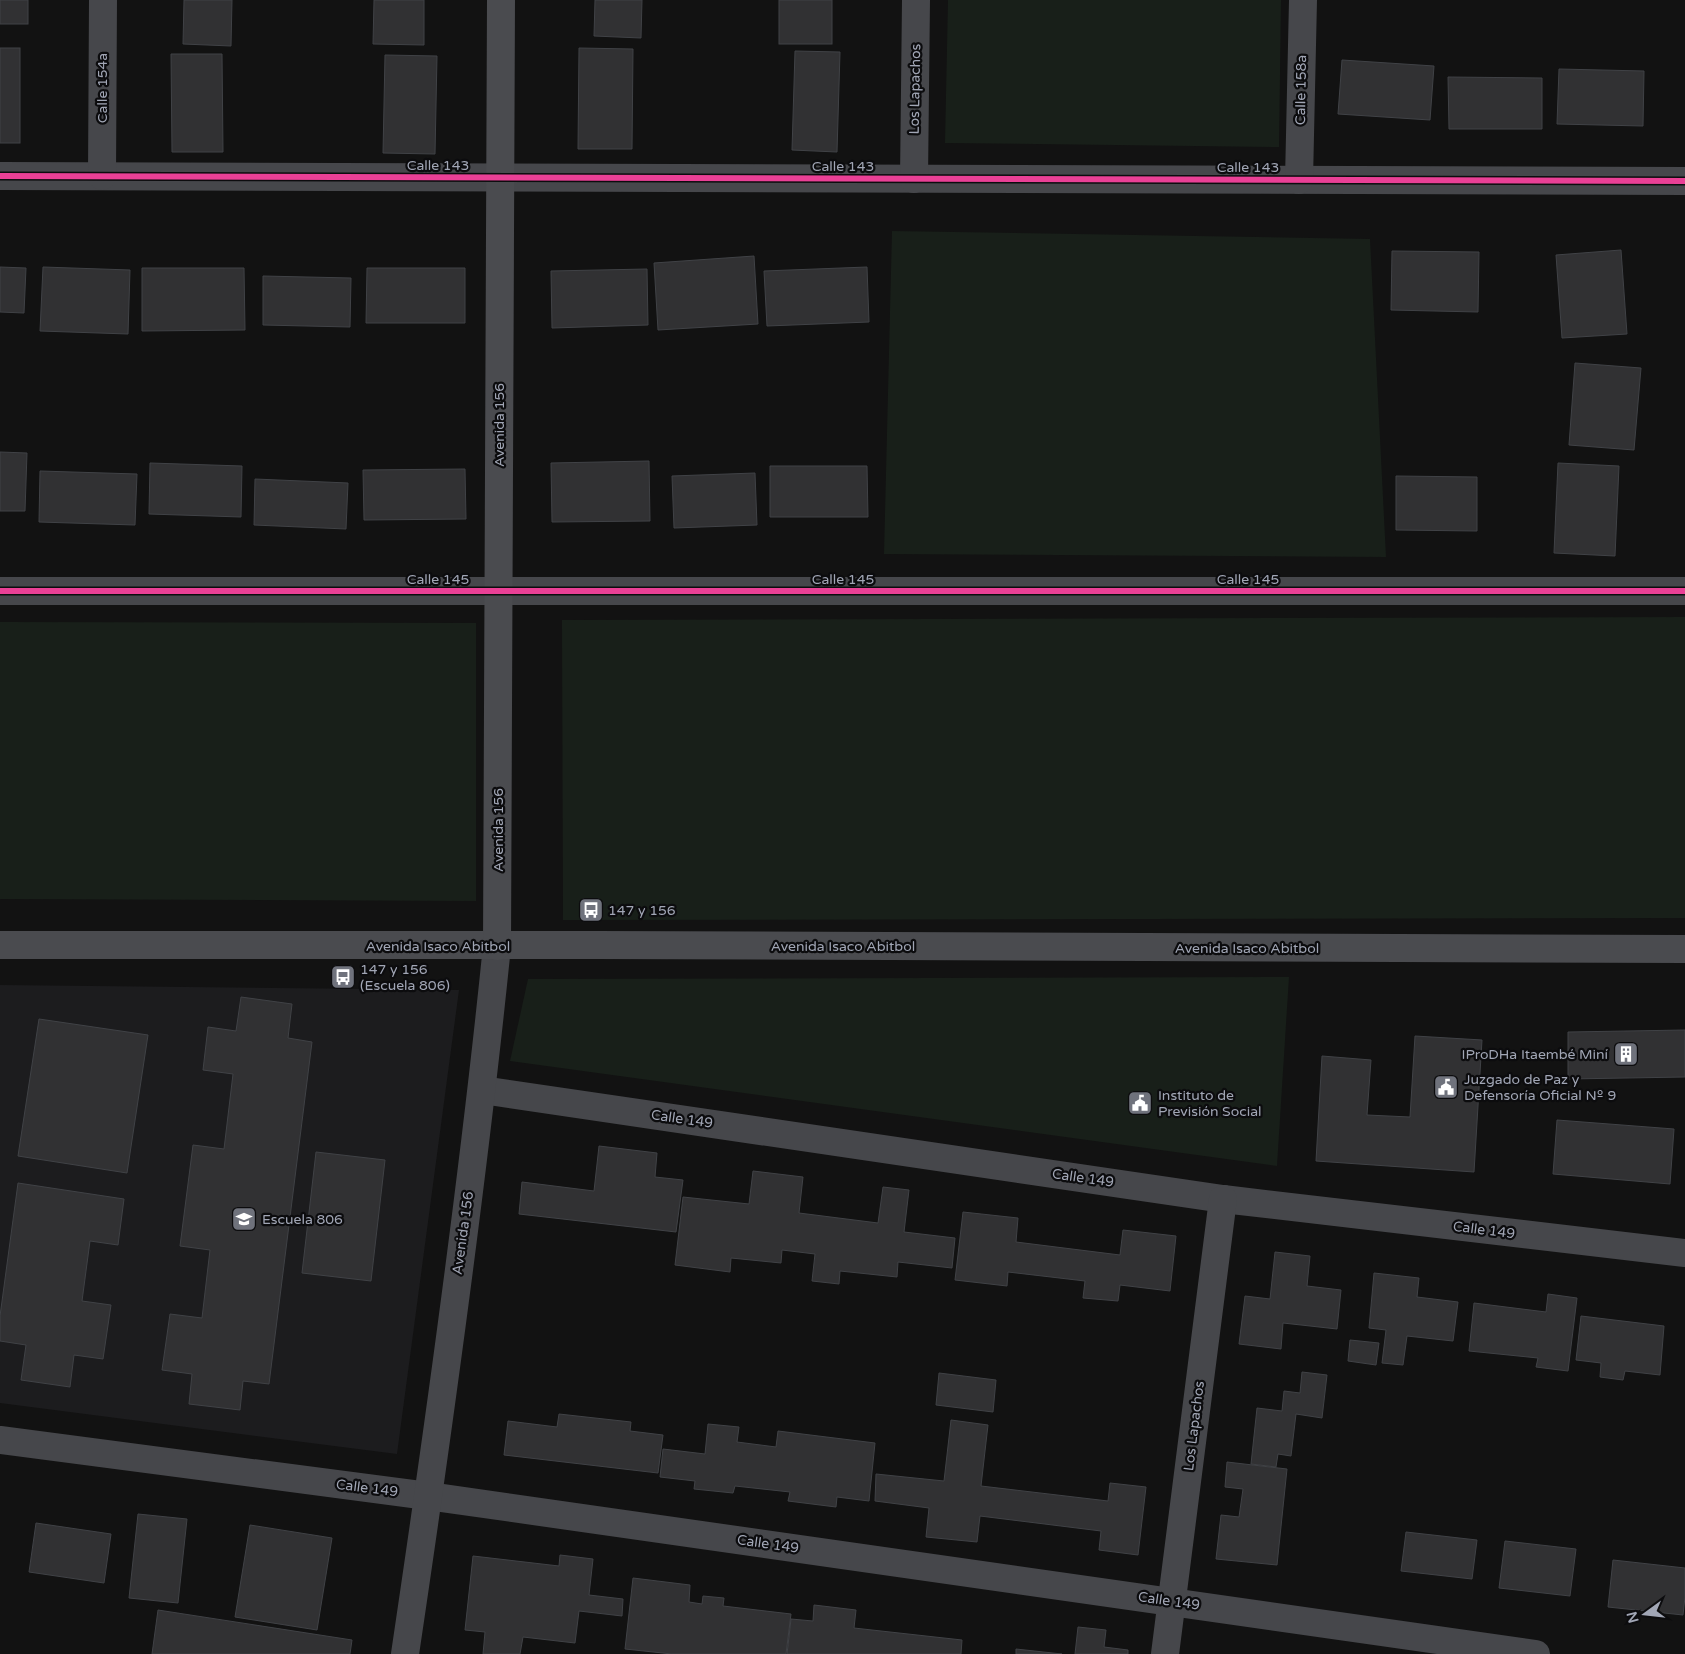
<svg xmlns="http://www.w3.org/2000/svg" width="1685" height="1654" font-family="'Varela Round',sans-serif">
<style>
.built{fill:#1c1c1e}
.green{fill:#181f19}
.building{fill:#313133;stroke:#404246}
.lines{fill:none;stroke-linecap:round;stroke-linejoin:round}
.minor{stroke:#46474b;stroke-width:28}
.tertiary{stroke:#46474b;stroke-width:28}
.secondary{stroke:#4a4b4f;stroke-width:28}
.cycleway-casing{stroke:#0c0c0e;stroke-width:9}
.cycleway{stroke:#ea4096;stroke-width:6}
.labels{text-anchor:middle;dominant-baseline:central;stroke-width:4.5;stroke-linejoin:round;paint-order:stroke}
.street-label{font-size:14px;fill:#a1a6b5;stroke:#0c0c0e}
.poi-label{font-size:14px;fill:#a1a6b5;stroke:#0c0c0e;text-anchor:start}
</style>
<rect width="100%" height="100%" fill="#121212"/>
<path class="built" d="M0 985 459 990 397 1454 0 1403Z"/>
<g class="green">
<path d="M948 0H1281L1279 147 945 143Z"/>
<path d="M892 231 1370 239 1386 557 884 554Z"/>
<path d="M1685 617V918L563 920 562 620Z"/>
<path d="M0 622 476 623V901L0 899Z"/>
<path d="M1289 977 1277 1166 510 1061 528 979Z"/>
</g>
<g class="building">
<rect x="0" y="0" width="28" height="24"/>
<path d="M184 0H232L231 46 183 44Z"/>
<path d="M374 0H424V45L373 44Z"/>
<path d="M595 0H642L641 38 594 36Z"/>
<rect x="779" y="0" width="53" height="44"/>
<rect x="0" y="48" width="20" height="95"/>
<path d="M579 48 633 49 632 149H578Z"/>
<path d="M795 51 840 52 837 152 792 150Z"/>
<path d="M171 54H222L223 152H172Z"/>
<path d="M385 55 437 56 435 154 383 153Z"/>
<path d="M1342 60 1434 66 1430 120 1338 114Z"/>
<path d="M1559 69 1644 71 1643 126 1557 124Z"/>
<path d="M1448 77 1542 78V129H1449Z"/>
<path d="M1621 250 1627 334 1562 338 1556 255Z"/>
<path d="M1392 251 1479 252 1478 312 1391 310Z"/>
<path d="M754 256 758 324 658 330 654 263Z"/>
<path d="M0 267 26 268 24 313 0 312Z"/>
<path d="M43 267 130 270 128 334 40 331Z"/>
<path d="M867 267 869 322 767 326 764 271Z"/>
<path d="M142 268H244L245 330 142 331Z"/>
<path d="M367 268H465V323H366Z"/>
<path d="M647 269 648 325 552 328 551 271Z"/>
<path d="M263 276 351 278 350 327 263 325Z"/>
<path d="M1575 363 1641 368 1634 450 1569 445Z"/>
<path d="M0 452 27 453 25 511H0Z"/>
<path d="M649 461 650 521 552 522 551 463Z"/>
<path d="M150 463 242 466 241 517 149 514Z"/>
<path d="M1558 463 1619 466 1615 556 1554 553Z"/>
<path d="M770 466H867L868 517H770Z"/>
<path d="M465 469 466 519 364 520 363 470Z"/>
<path d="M40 471 137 474 135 525 39 522Z"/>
<path d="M755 473 757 525 674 528 672 476Z"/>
<path d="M1396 476 1477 477V531L1396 530Z"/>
<path d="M255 479 348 483 346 529 254 525Z"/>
<path d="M241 997 292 1004 288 1038 312 1042 269 1384 243 1381 240 1410 189 1404 192 1374 162 1370 170 1314 202 1318 210 1250 180 1246 193 1145 224 1149 233 1074 203 1070 208 1027 236 1031Z"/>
<path d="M39 1019 148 1035 127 1173 18 1156Z"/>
<path d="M1685 1030V1077L1568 1079V1032Z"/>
<path d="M1415 1036 1482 1040 1474 1172 1316 1161 1322 1056 1371 1060 1367 1115 1410 1117Z"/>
<path d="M1557 1120 1674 1129 1670 1184 1553 1174Z"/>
<path d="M599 1146 657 1153 655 1177 683 1180 676 1232 519 1214 522 1182 594 1191Z"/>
<path d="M316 1152 385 1160 371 1281 302 1273Z"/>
<path d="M753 1171 803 1177 799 1213 878 1223 883 1187 909 1190 904 1232 955 1238 952 1268 898 1262 897 1277 840 1271 839 1284 812 1281 815 1254 782 1250 781 1263 731 1258 730 1272 675 1265 683 1197 749 1204Z"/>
<path d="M18 1183 124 1199 118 1245 90 1241 82 1301 111 1305 103 1359 74 1355 70 1387 21 1380 26 1345 0 1341V1316Z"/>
<path d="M963 1212 1018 1218 1016 1242 1120 1255 1123 1230 1176 1236 1170 1291 1120 1285 1118 1301 1083 1298 1085 1281 1008 1272 1007 1286 955 1280Z"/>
<path d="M1275 1252 1310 1256 1307 1286 1341 1290 1337 1329 1283 1323 1281 1349 1239 1344 1245 1296 1270 1299Z"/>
<path d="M1374 1273 1419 1278 1417 1297 1458 1302 1453 1341 1407 1336 1403 1365 1382 1363 1386 1330 1369 1328Z"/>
<path d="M1548 1294 1577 1298 1568 1371 1536 1367 1538 1358 1469 1351 1474 1303 1546 1312Z"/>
<path d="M1581 1316 1664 1326 1660 1375 1625 1371 1623 1380 1600 1377 1601 1363 1576 1360Z"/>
<path d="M1350 1340 1379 1343 1376 1365 1348 1361Z"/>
<path d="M1302 1372 1327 1375 1322 1418 1296 1414 1291 1456 1278 1454 1276 1467 1251 1464 1257 1408 1282 1411 1284 1391 1300 1393Z"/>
<path d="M939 1373 996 1380 993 1412 936 1405Z"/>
<path d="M559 1414 631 1422 630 1431 663 1435 658 1473 504 1455 508 1421 557 1427Z"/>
<path d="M951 1420 988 1425 981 1486 1108 1501 1110 1483 1146 1487 1138 1555 1099 1550 1101 1531 980 1516 977 1542 926 1537 929 1508 875 1501 876 1474 944 1481Z"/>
<path d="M708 1424 739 1427 737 1442 776 1447 778 1431 875 1443 869 1501 837 1497 836 1507 788 1501 790 1492 735 1486 733 1493 694 1489 695 1481 660 1477 663 1449 705 1454Z"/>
<path d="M1227 1462 1287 1469 1277 1565 1216 1559 1221 1515 1239 1517 1243 1489 1225 1487Z"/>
<path d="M138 1514 187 1519 178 1603 129 1598Z"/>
<path d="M36 1523 111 1534 104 1583 29 1572Z"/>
<path d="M250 1525 332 1538 317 1630 235 1617Z"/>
<path d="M1406 1532 1477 1540 1472 1579 1401 1571Z"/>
<path d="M1505 1541 1576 1549 1570 1596 1499 1588Z"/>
<path d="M560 1555 593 1559 589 1595 623 1599 622 1616 579 1611 575 1643 523 1637 520 1654H483L485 1632 465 1630 473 1556 559 1566Z"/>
<path d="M1613 1560 1685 1568V1597L1683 1615 1608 1607Z"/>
<path d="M633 1578 690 1585 689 1602 702 1604 703 1596 724 1598 723 1606 791 1614 786 1654H672L625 1649Z"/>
<path d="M814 1605 856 1610 854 1628 962 1640 961 1654H787L791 1619 813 1621Z"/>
<path d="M158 1610 352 1640 350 1654H152Z"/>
<path d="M1078 1627 1106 1630 1104 1647 1128 1650V1654H1075Z"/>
<path d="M1016 1649 1062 1654H1016Z"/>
</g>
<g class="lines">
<g class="minor">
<path d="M0 176 1685 181"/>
<path d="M102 176 103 0"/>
<path d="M914 179 916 0"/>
<path d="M1299 180 1303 0"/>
<path d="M0 591H1685"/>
<path d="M482 1090 1223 1199 1685 1253"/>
<path d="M0 1440 428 1496 1536 1654"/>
<path d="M1165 1654 1223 1199"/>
</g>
<path class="tertiary" d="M405 1654C440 1419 473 1183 497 946"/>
<g class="secondary">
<path d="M0 945H595L1685 949"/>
<path d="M497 946 501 0"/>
</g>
<defs>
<g id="cycleway">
<path d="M0 176 1685 181"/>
<path d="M0 591H1685"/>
</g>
</defs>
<use href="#cycleway" class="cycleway-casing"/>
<use href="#cycleway" class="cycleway"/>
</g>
<defs>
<symbol id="bus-square" viewBox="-11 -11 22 22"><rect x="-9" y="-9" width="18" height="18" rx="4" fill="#6f727c" stroke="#0c0c0e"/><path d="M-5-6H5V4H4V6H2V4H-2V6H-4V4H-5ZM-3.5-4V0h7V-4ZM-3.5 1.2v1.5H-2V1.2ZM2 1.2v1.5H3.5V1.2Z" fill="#fff"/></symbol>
<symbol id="building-square" viewBox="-11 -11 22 22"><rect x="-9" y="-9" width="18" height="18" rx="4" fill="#6f727c" stroke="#0c0c0e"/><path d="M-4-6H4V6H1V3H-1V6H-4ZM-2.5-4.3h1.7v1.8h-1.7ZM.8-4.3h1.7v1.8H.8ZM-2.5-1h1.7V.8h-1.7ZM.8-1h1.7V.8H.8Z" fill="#fff"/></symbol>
<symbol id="civic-square" viewBox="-11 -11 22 22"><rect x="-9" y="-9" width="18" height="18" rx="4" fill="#6f727c" stroke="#0c0c0e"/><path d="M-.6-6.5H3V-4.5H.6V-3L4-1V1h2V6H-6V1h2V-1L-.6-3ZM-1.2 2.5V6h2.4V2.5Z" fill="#fff"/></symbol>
<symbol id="school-square" viewBox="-11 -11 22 22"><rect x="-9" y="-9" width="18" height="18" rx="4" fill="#6f727c" stroke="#0c0c0e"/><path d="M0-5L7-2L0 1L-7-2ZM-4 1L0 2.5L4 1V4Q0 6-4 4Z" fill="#fff"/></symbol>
</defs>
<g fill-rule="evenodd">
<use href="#bus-square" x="577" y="896" width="28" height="28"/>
<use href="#bus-square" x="329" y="963" width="28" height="28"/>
<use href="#building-square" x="1612" y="1040" width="28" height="28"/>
<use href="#civic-square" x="1432" y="1073" width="28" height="28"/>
<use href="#civic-square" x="1126" y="1089" width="28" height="28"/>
<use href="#school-square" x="230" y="1205" width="28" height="28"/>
</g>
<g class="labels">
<g class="street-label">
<text transform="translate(102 88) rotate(-90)">Calle 154a</text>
<text transform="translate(915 89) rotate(-89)">Los Lapachos</text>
<text transform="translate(1301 90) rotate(-89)">Calle 158a</text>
<text x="438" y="165">Calle 143</text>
<text x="843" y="166">Calle 143</text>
<text x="1248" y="167">Calle 143</text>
<text transform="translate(499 425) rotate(-90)">Avenida 156</text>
<text x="438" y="579">Calle 145</text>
<text x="843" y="579">Calle 145</text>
<text x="1248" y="579">Calle 145</text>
<text transform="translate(498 830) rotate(-90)">Avenida 156</text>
<text x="438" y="946">Avenida Isaco Abitbol</text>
<text x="843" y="946">Avenida Isaco Abitbol</text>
<text x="1247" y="948">Avenida Isaco Abitbol</text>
<text transform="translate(682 1119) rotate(8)">Calle 149</text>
<text transform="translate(1083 1178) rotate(8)">Calle 149</text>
<text transform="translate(1484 1230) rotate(7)">Calle 149</text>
<text transform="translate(463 1233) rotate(-82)">Avenida 156</text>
<text transform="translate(1194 1426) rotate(-83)">Los Lapachos</text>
<text transform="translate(367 1488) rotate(7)">Calle 149</text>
<text transform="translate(768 1544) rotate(8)">Calle 149</text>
<text transform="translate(1169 1601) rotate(8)">Calle 149</text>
</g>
<g class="poi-label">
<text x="608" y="910">147 y 156</text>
<text x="360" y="969">147 y 156<tspan x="360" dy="16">(Escuela 806)</tspan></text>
<text x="1608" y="1054" text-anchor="end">IProDHa Itaembé Miní</text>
<text x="1464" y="1079">Juzgado de Paz y<tspan x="1464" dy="16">Defensoría Oficial Nº 9</tspan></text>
<text x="1158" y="1095">Instituto de<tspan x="1158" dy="16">Previsión Social</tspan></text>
<text x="262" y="1219">Escuela 806</text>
</g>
</g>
<g transform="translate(1645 1614) rotate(255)" stroke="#0c0c0e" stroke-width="4" paint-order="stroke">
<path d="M0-4L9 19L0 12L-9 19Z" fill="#a1a6b5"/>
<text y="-8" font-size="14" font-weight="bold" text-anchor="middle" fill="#a1a6b5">N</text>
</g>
</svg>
